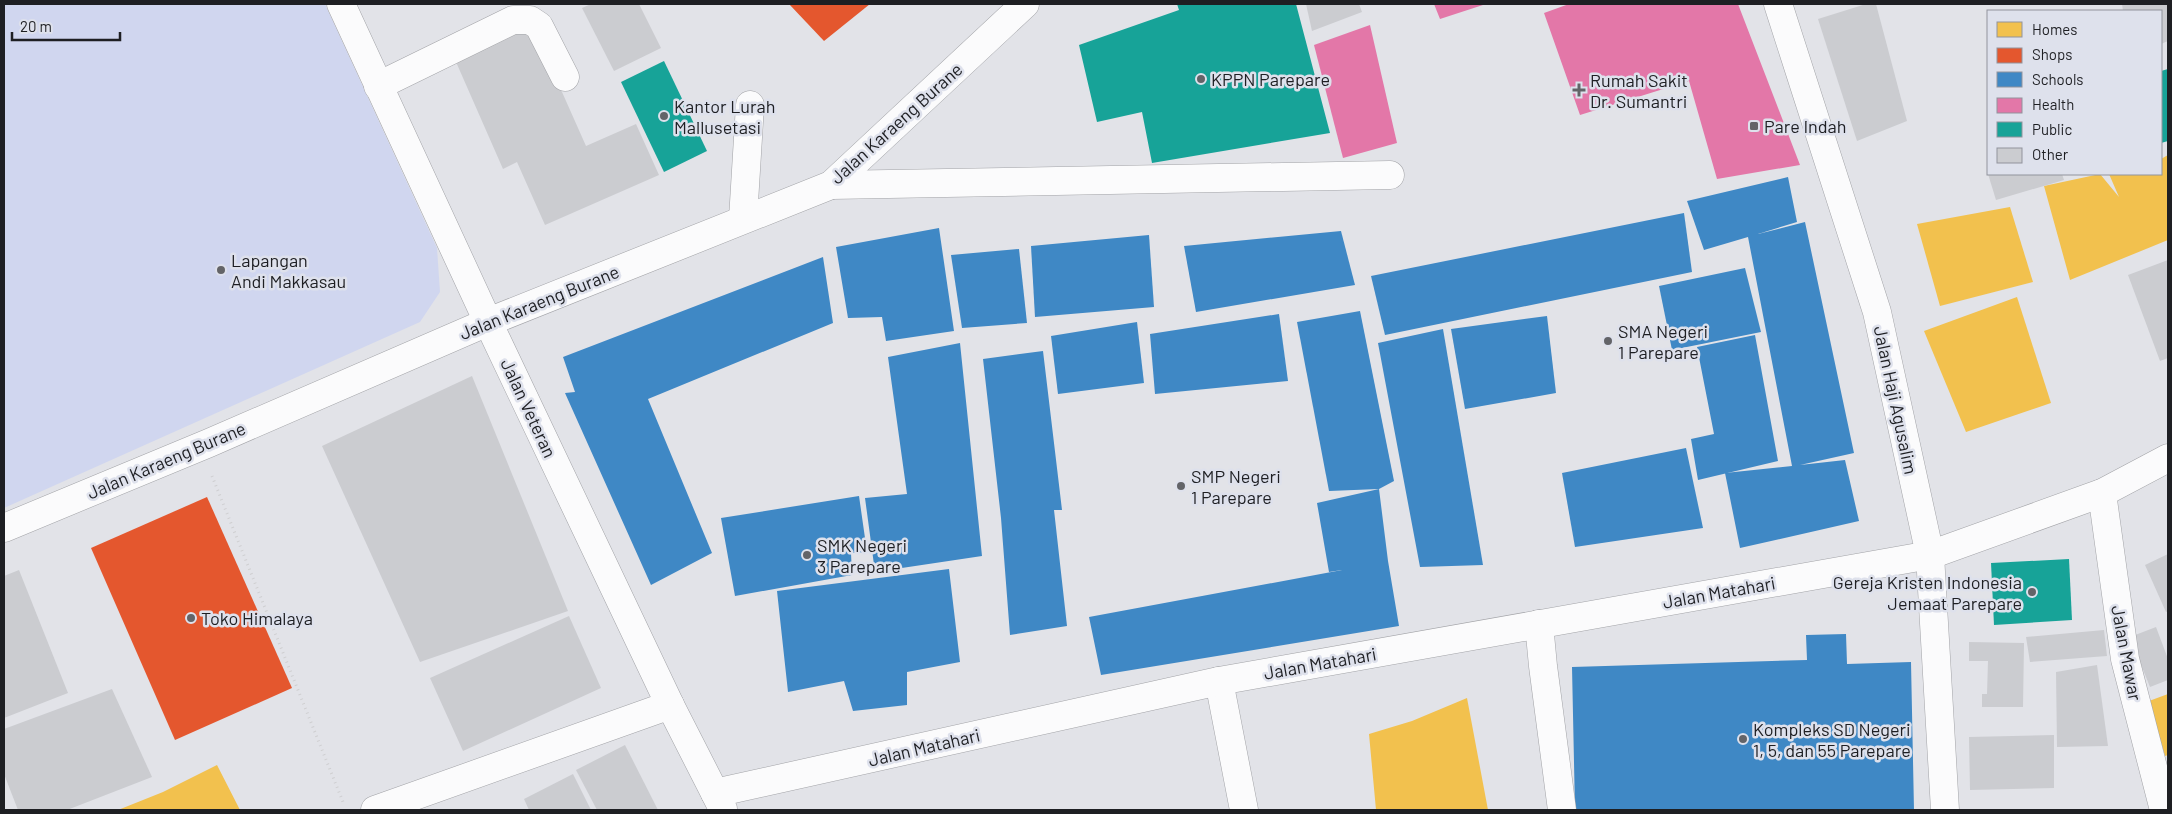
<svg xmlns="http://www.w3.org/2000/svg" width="2172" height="814" font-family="Barlow,sans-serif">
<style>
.green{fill:#d0d6ef}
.homes{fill:#f2c14e}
.shops{fill:#e4572e}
.schools{fill:#3f88c5}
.health{fill:#e377a8}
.public{fill:#17a398}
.building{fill:#cbccd0}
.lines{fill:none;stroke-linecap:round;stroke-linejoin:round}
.minor-casing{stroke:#a2a3a7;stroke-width:29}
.highway-casing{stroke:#a2a3a7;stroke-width:29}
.path{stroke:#cfcfd1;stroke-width:3;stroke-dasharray:1 4;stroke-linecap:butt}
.minor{stroke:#fbfbfc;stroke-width:28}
.highway{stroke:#fbfbfc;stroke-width:28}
.poi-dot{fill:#636468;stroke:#dee1ec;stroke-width:2}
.labels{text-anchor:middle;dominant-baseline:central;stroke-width:5;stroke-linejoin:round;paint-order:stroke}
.poi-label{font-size:18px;fill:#1e1f23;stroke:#dee1ec;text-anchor:start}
.street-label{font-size:18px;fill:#1e1f23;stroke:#dee1ec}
</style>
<rect width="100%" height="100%" fill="#e2e3e8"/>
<path class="green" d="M4 4H325L437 248 440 292 420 322 4 508Z"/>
<g class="homes">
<path d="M2168 155V240L2070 280 2044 186 2100 174 2119 197 2109 174H2161V159Z"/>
<path d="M2010 207 2033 282 1940 306 1917 224Z"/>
<path d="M2017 297 2051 403 1966 432 1924 331Z"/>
<path d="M2168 694V755L2165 756 2149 701Z"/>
<path d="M1467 698 1488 810H1376L1369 734 1412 721Z"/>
<path d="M217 765 240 810H118L163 792Z"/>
</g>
<g class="shops">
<path d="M789 4H870L824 41Z"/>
<path d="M207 497 292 688 175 740 91 548Z"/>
</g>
<g class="schools">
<path d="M1788 177 1797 222 1758 234 1805 222 1854 453 1800 465 1845 460 1859 521 1740 548 1725 473 1792 466 1748 237 1704 250 1687 201Z"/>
<path d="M1684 213 1692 272 1385 335 1371 276Z"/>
<path d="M939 228 954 331 886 341 882 317 848 318 836 247Z"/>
<path d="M1341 231 1355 285 1196 312 1184 246Z"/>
<path d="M1149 235 1154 307 1035 317 1031 246Z"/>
<path d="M1019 249 1027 323 962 328 951 255Z"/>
<path d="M823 257 833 323 648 399 712 553 651 585 565 393 575 392 563 357Z"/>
<path d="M1745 268 1761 332 1672 350 1659 286Z"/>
<path d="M1360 311 1394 481 1379 489 1329 491 1297 322Z"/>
<path d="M1279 314 1288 381 1155 394 1150 334Z"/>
<path d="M1547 316 1556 393 1465 409 1451 329Z"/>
<path d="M1137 322 1144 383 1058 394 1051 336Z"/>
<path d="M1443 329 1483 565 1420 567 1378 343Z"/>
<path d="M1755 335 1778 461 1698 480 1691 439 1714 434 1697 347Z"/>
<path d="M960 343 982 556 875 572 865 498 907 494 888 357Z"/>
<path d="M1043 351 1062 510H1054L1067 626 1010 635 1001 518 983 359Z"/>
<path d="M1686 448 1703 528 1575 547 1562 473Z"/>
<path d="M1379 489 1388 561 1399 626 1101 675 1089 617 1342 570 1329 572 1317 503Z"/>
<path d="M859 496 867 552 851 553 852 575 735 596 721 518Z"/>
<path d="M949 569 960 662 907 672V705L853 711 844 681 788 692 777 591Z"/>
<path d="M1846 634 1847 664 1911 662 1914 810H1575L1572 667 1807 660 1806 635Z"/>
</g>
<g class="health">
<path d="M1434 4H1486L1440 19Z"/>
<path d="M1569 4H1738L1800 165 1717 179 1689 81 1580 115 1544 13Z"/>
<path d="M1370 25 1397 143 1343 158 1314 45Z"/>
</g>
<g class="public">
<path d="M1177 4H1296L1330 133 1152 163 1142 112 1097 122 1079 45 1179 10Z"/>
<path d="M664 61 707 151 664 172 621 82Z"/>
<path d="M2168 69V141L2161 143V71Z"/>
<path d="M2069 559 2072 620 1994 625 1991 563Z"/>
</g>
<g class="building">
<path d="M591 4H639L661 48 614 71 582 8Z"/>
<path d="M1306 4H1359L1362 12 1312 31Z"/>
<path d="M1866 4H1876L1907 121 1857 141 1818 19Z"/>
<path d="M2122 4H2168V41L2161 44V11H2123Z"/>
<path d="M526 11 586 146 636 124 659 175 545 225 517 162 503 169 449 46Z"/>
<path d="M1988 174H2062L2064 180 1996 200Z"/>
<path d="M2168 260V358L2160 361 2128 275Z"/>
<path d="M472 376 568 611 420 662 322 446Z"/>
<path d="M2168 554V611L2166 612 2145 565Z"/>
<path d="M19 570 68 693 4 718V576Z"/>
<path d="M569 616 601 688 463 751 430 678Z"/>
<path d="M2156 627 2168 659V680L2150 687 2130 637Z"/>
<path d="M2104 630 2107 656 2030 662 2026 637Z"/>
<path d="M1969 642 2024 643 2023 707H1982V694H1987L1988 661H1969Z"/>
<path d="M2097 665 2108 746 2057 747 2056 672Z"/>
<path d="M112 689 152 777 67 810H18L4 774V729Z"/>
<path d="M2054 735V788L1970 790 1969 737Z"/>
<path d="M625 745 658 810H597L576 770Z"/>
<path d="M573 774 591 810H529L524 799Z"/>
</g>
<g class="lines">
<defs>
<g id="minor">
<path d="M341 4 488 322 670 705 723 809"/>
<path d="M1778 4 1877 312 1930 555 1945 810"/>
<path d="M378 86 513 20H530L539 26 565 77"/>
<path d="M831 185 1390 175"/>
<path d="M743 219 750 105"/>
<path d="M2102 493 2125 659 2164 810"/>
<path d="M1539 624 1543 666 1562 810"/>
<path d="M1219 681 1244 810"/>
<path d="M715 793 1219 681 1930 555 2102 493 2168 458"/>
<path d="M375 810 670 705"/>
</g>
<path id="highway" d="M4 528 209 443 488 322 831 185 1025 4"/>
</defs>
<use href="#minor" class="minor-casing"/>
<use href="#highway" class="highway-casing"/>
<path class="path" d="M212 476 343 802"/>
<use href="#minor" class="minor"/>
<use href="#highway" class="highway"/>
</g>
<g class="poi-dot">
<circle cx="1201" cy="79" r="5"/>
<path d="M1576.5 82.5h5v5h5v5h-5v5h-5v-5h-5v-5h5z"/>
<circle cx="664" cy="116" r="5"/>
<rect x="1749" y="121" width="10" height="10" rx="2.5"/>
<circle cx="221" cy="270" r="5"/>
<circle cx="1608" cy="341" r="5"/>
<circle cx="1181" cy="486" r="5"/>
<circle cx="807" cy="555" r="5"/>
<circle cx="2032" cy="592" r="5"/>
<circle cx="191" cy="618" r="5"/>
<circle cx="1743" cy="739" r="5"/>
</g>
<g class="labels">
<g class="poi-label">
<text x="1211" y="79">KPPN Parepare</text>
<text x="1590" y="80">Rumah Sakit<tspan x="1590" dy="21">Dr. Sumantri</tspan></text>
<text x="674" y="106">Kantor Lurah<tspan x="674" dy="21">Mallusetasi</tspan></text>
<text x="1764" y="126">Pare Indah</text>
<text x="231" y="260">Lapangan<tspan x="231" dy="21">Andi Makkasau</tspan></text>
<text x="1618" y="331">SMA Negeri<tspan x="1618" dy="21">1 Parepare</tspan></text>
<text x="1191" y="476">SMP Negeri<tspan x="1191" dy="21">1 Parepare</tspan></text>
<text x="817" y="545">SMK Negeri<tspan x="817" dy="21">3 Parepare</tspan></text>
<text x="2022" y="582" text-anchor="end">Gereja Kristen Indonesia<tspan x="2022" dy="21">Jemaat Parepare</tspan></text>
<text x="201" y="618">Toko Himalaya</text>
<text x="1753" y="729">Kompleks SD Negeri<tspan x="1753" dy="21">1, 5, dan 55 Parepare</tspan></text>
</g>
<g class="street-label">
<text transform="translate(896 123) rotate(-42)">Jalan Karaeng Burane</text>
<text transform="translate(539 302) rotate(-22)">Jalan Karaeng Burane</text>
<text transform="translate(1896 400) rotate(78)">Jalan Haji Agusalim</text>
<text transform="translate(529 408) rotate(65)">Jalan Veteran</text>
<text transform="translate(166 460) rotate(-23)">Jalan Karaeng Burane</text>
<text transform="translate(1719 592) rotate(-10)">Jalan Matahari</text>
<text transform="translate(2127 653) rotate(79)">Jalan Mawar</text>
<text transform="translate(1320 663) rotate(-10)">Jalan Matahari</text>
<text transform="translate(924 747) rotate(-13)">Jalan Matahari</text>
</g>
</g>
<rect width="2172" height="814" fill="none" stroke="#1e1f23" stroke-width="10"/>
<rect x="1987" y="10" width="175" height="165" fill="#dee1ec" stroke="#91939c"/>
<rect x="1997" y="22" width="25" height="15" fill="#f2c14e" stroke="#91939c"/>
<text x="2032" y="35" font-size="15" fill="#1e1f23">Homes</text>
<rect x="1997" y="48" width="25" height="15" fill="#e4572e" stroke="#91939c"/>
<text x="2032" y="60" font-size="15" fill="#1e1f23">Shops</text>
<rect x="1997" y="72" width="25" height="15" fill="#3f88c5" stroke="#91939c"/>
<text x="2032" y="85" font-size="15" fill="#1e1f23">Schools</text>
<rect x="1997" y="98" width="25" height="15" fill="#e377a8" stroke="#91939c"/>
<text x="2032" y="110" font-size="15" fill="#1e1f23">Health</text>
<rect x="1997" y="122" width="25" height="15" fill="#17a398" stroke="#91939c"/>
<text x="2032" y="135" font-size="15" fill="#1e1f23">Public</text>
<rect x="1997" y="148" width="25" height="15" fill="#cbccd0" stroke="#91939c"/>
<text x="2032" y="160" font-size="15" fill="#1e1f23">Other</text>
<path d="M12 32v8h108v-8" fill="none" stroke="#1e1f23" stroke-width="2.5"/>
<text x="20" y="32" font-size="15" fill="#1e1f23" stroke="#dee1ec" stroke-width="4" paint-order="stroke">20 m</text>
</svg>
